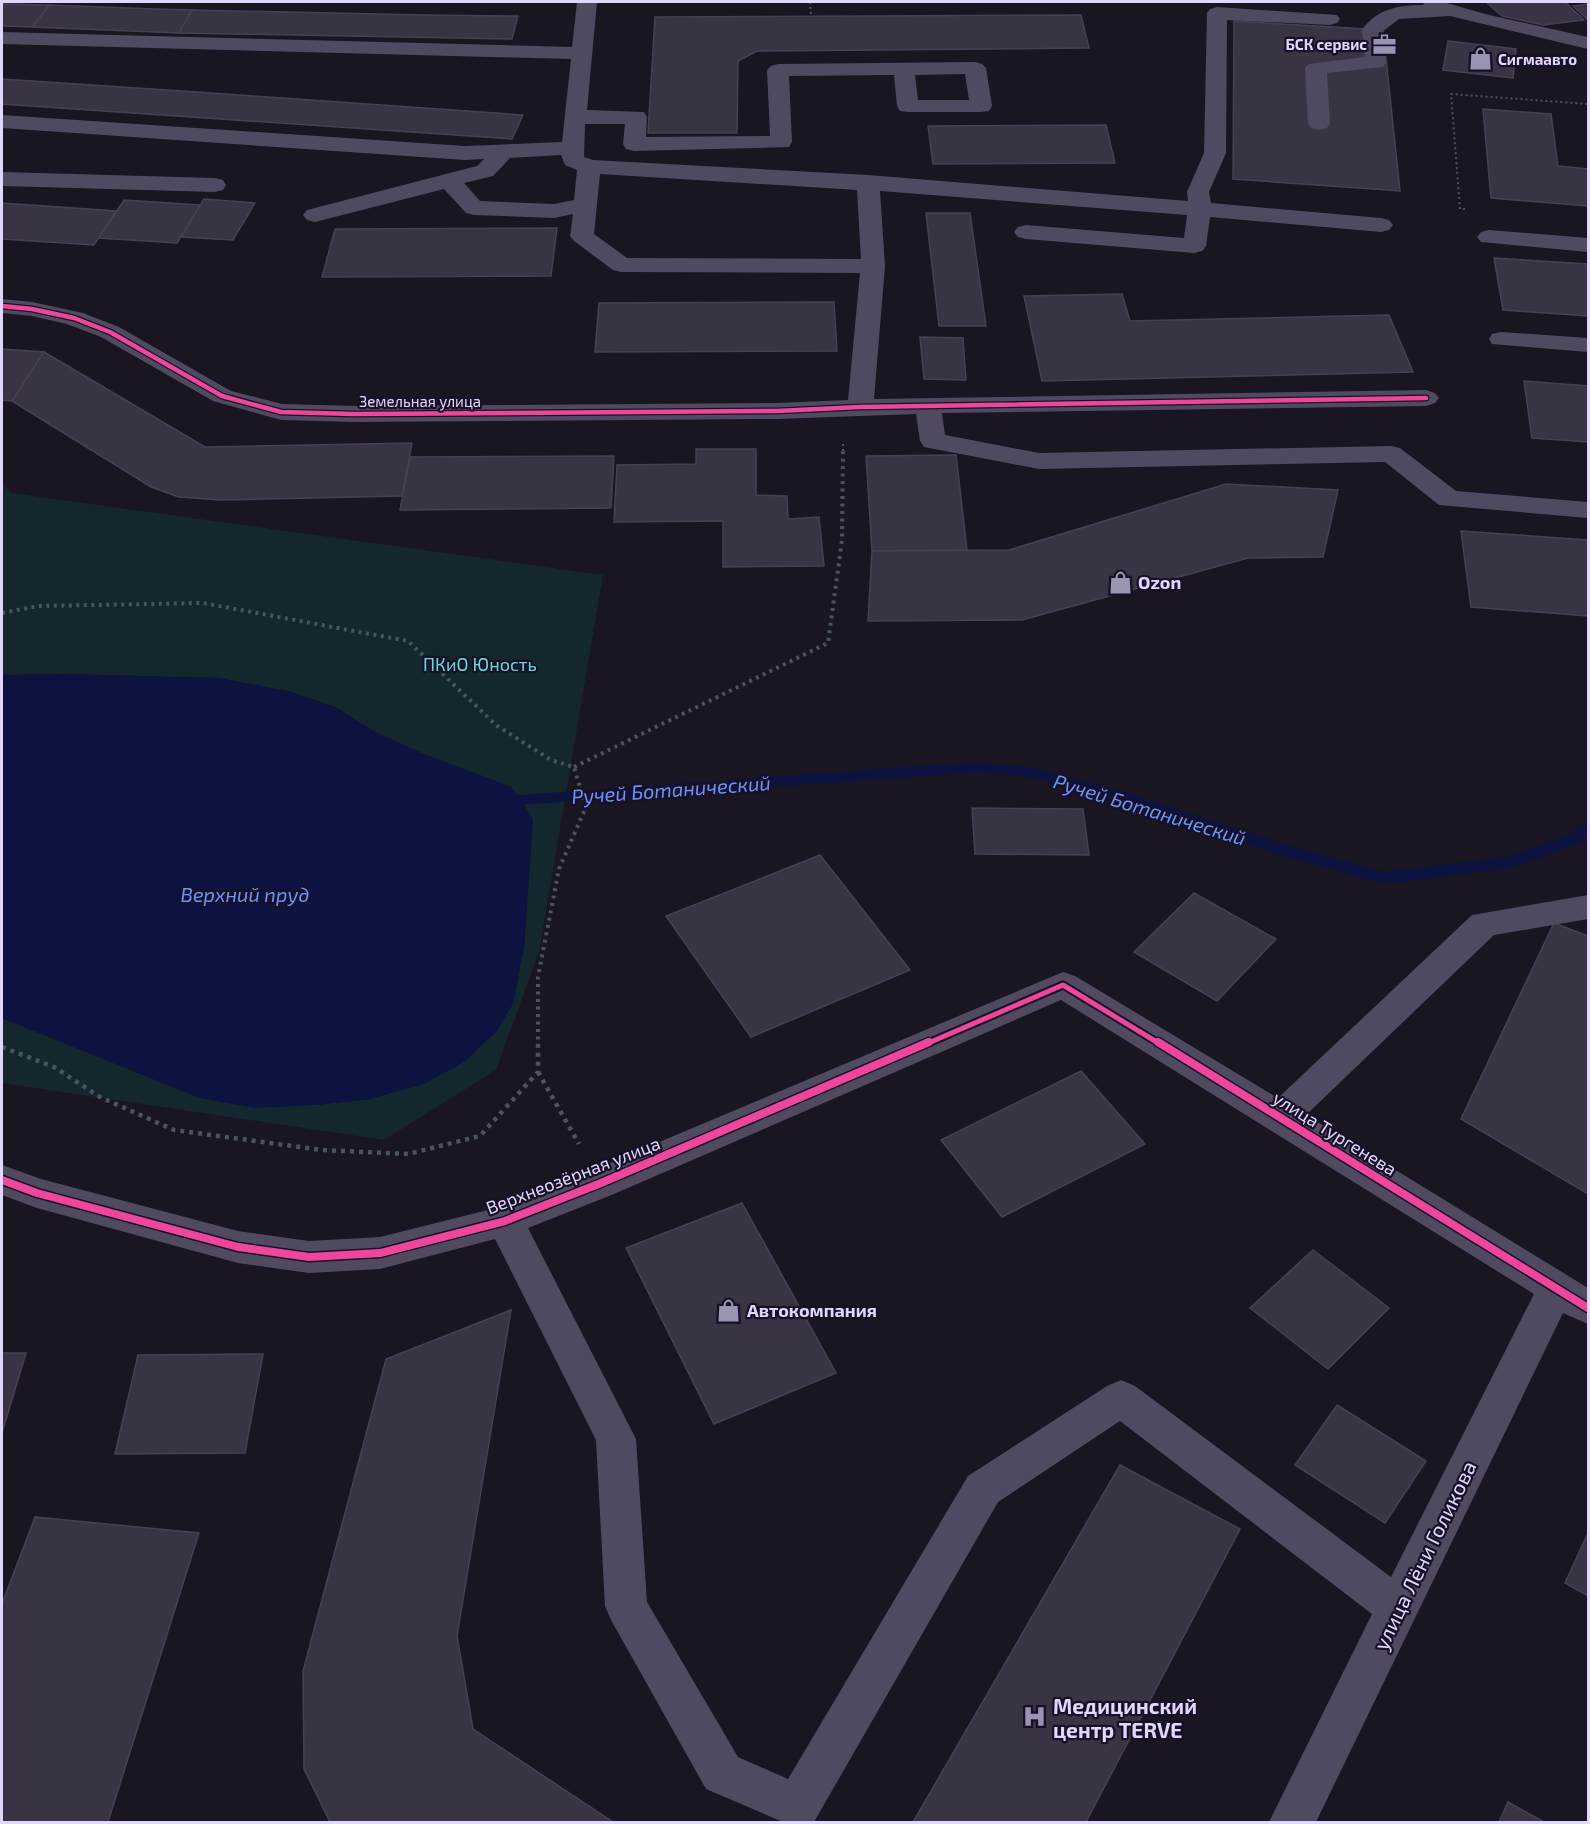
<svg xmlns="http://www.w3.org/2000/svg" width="1590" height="1824" font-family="'Exo 2',sans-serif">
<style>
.green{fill:#14272d}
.water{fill:#0d1340}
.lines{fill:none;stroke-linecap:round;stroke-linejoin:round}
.stream{fill:#0d1340;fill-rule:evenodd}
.building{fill:#393343;stroke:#474054;stroke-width:1.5}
.path-far2{stroke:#4b5262;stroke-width:2;stroke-dasharray:2 3;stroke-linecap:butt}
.path-far1{stroke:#4b5262;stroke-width:4;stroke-dasharray:3 4.5;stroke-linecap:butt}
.path{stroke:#4b5262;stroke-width:4.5;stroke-dasharray:4 5;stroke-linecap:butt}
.minor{fill:#504a61;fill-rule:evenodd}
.cycleway-far2-casing{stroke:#181026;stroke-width:7}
.cycleway-far1-casing{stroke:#181026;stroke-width:9}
.cycleway-casing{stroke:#181026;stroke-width:11}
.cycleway-far2{stroke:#ed469a;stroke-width:4.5}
.cycleway-far1{stroke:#ed469a;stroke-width:5}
.cycleway{stroke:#ed469a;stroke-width:8}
.labels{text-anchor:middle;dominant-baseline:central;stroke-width:4.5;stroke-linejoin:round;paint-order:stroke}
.far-poi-label{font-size:15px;font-weight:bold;fill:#e3d6fe;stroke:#181026;text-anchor:end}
.far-street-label{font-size:15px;fill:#e3d6fe;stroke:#181026}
.poi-label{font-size:18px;font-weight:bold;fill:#e3d6fe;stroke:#181026;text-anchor:start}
.park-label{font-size:18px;fill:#63dcd9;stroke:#181026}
.street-label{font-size:18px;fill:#e3d6fe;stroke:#181026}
.water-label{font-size:20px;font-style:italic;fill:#6795fb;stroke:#181026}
.near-street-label{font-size:21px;fill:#e3d6fe;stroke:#181026}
.near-poi-label{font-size:21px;font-weight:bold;fill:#e3d6fe;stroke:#181026;text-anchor:start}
</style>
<rect width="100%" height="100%" fill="#191521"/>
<path class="green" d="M2 485 12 493 603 575 539 952 496 1070 384 1140 2 1083V1018L200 1098 316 1105 370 1099 426 1083 513 1004 524 947 533 819 511 787 424 754 377 733 335 707 288 691 218 678 63 674 2 675Z"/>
<path class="water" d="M63 674 218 678 288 691 335 707 377 733 424 754 511 787 533 819 524 947 513 1004 496 1032 464 1062 426 1083 370 1099 316 1105 254 1108 200 1098 2 1018V675Z"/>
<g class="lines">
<path class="stream" d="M979 762 1039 769 1126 792 1286 845 1385 872 1510 856 1567 835 1588 821V835L1579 843 1512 868 1385 884 1276 854 1122 801 1039 779 979 772 519 805 513 804 511 800 513 796 519 795Z"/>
</g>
<g class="building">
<path d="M1486 2H1565L1584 20 1543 25 1502 16Z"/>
<path d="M2 4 49 5 33 27 2 26Z"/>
<path d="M1588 4V20L1573 6Z"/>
<path d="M49 5 156 9 192 10 179 33 33 27Z"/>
<path d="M192 10 424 15 518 16 512 39 179 33Z"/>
<path d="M1081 15 1089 48 757 51 738 61 737 133H648L655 17Z"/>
<path d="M1234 21 1383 30 1400 191 1233 179Z"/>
<path d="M1448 41 1516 49 1513 78 1443 70Z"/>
<path d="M2 79 197 92 523 115 512 139 2 104Z"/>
<path d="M1483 109 1551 114 1558 166 1588 169V206L1491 198Z"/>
<path d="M1106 125 1115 163 933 164 928 126Z"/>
<path d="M204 199 255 203 233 240 181 237Z"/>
<path d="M124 200 200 205 177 243 99 238Z"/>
<path d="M2 203 116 211 94 245 2 239Z"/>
<path d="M926 213H970L986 326H939Z"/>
<path d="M557 228 551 276 322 277 335 229Z"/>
<path d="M1494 258 1588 264V316L1503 310Z"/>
<path d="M1122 294 1130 321 1389 315 1413 372 1042 381 1024 296Z"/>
<path d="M834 302 837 351 595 352 599 303Z"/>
<path d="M920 337 963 338 966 380 924 379Z"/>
<path d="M2 349 44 352 12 401 2 400Z"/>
<path d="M44 352 205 447 412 443 402 496 221 500 179 497 151 487 12 401Z"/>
<path d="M1524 381 1588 386V442L1532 438Z"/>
<path d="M696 449H756V495L787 496 788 519 819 517 824 566 723 567V521L614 522 617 465 696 464Z"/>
<path d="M956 455 967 550 872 551 866 456Z"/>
<path d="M614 456 611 508 400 510 410 457Z"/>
<path d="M1226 484 1338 490 1323 557 1248 558 1022 620 868 621 872 551 1009 550Z"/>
<path d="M1461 531 1588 540V616L1471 607Z"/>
<path d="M972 808 1083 809 1089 855 975 854Z"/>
<path d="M820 855 910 970 751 1037 666 916Z"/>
<path d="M1194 893 1276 939 1217 1001 1134 952Z"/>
<path d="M1554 923 1588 936V1194L1461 1119Z"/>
<path d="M1081 1071 1145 1144 1002 1217 941 1140Z"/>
<path d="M742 1203 836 1373 714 1424 626 1248Z"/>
<path d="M1313 1250 1389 1308 1328 1369 1250 1308Z"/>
<path d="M511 1310 457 1636 473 1729 613 1822H330L304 1769 303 1671 386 1359Z"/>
<path d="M2 1353H26L2 1433Z"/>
<path d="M263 1354 245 1453 115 1454 138 1355Z"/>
<path d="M1337 1405 1426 1461 1385 1523 1295 1465Z"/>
<path d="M1120 1465 1240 1529 1086 1822H913Z"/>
<path d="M35 1517 199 1533 108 1822H2V1604Z"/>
<path d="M1588 1533V1596L1565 1583Z"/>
<path d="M1508 1802 1544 1822H1499Z"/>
</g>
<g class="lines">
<g class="path-far2">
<path d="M810 2 811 16"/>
<path d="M1465 209H1460L1451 94 1588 104"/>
<path d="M843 451V444"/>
</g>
<g class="path-far1">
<path d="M2 613 38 606 203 603 408 641 496 725 551 760 574 767 586 807 559 869 538 977V1044"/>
<path d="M574 767 828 643 842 540 843 449"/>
</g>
<g class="path">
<path d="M2 1047 54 1067 100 1097 174 1130 322 1150 408 1154 480 1136 538 1072V1042"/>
<path d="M538 1072 579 1144"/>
</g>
<g class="minor">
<path d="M577 2H597L587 110 644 112 647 117 646 137 770 136 767 70 771 66 778 64 975 62 982 64 986 68 992 106 989 111 981 112H908L900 111 897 106 894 75 789 76 792 142 789 147 634 151 626 149 623 144 625 124H585L584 157 593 160 868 175 1188 201 1187 192 1204 153 1207 13 1210 9 1217 7 1337 15 1340 19 1337 23 1330 25 1227 20 1226 153 1209 192 1211 203 1381 218 1389 220 1393 225 1389 230 1381 232 1210 217 1206 246 1202 251 1194 253 1026 239 1018 237 1014 232 1018 227 1026 225 1184 238 1187 215 880 191 885 266 874 399 1426 390 1435 393 1439 398 1435 403 1426 406 942 413 945 435 1039 453 1391 446 1400 448 1456 491 1588 502V518L1439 505 1385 462 1039 469 924 447 920 441 916 414 777 419 354 422 281 420 213 401 101 337 67 324 32 316 2 313V299L32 302 83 313 119 327 231 391 282 404 354 406 777 403 848 400 860 273 621 272 613 270 574 241 570 236 573 214 554 218 474 215 466 213 444 189 315 222 307 220 303 215 307 210 477 166 484 159 465 160 2 128V115L465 146 562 142 571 59 2 44V32L572 47ZM965 74 969 100H918L915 75ZM561 155 565 165 577 170 574 200 554 204 480 201 464 183 493 176 510 158ZM600 174 857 190 861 259 627 258 594 234Z"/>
<path d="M1425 2H1443L1489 15 1588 37V49L1450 16 1399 19 1382 32 1386 63 1383 67 1327 73 1330 123 1327 128 1319 130 1311 128 1308 123 1305 68 1309 64 1365 57 1362 30C1376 9 1399 5 1423 5Z"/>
<path d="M2 172 215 178 223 180 226 185 223 190 215 192 2 186Z"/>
<path d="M1489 230 1588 238V252L1481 242 1477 237 1481 232Z"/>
<path d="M1501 332 1588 338V352L1492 344 1489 339 1492 334Z"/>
<path d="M1588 895V919L1494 935 1306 1115 1588 1288V1324L1563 1313 1316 1822H1269L1372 1614 1120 1421 998 1502 814 1822H783L706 1789 611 1620 605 1606 596 1440 495 1239 380 1269 309 1273 238 1263 37 1208 2 1195V1165L41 1179 238 1231 309 1241 380 1237 500 1207 588 1172 1063 972 1075 976 1278 1098 1472 915ZM1061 1000 1534 1294 1391 1577 1135 1386 1121 1380 1107 1386 968 1476 788 1779 738 1757 647 1602 636 1439 528 1228 614 1194Z"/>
</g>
<defs>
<path id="cycleway-far2" d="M2 306 32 309 74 318 110 332 222 396 281 412 354 414 777 411 860 407 1426 398"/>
<path id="cycleway-far1" d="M926 1044 1063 985 1160 1044"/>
<g id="cycleway">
<path d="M1158 1042 1588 1308"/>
<path d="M2 1180 37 1193 238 1247 309 1257 380 1253 505 1221 601 1183 929 1042"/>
</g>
</defs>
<use href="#cycleway-far2" class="cycleway-far2-casing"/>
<use href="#cycleway-far1" class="cycleway-far1-casing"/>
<use href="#cycleway" class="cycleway-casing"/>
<use href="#cycleway-far2" class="cycleway-far2"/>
<use href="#cycleway-far1" class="cycleway-far1"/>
<use href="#cycleway" class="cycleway"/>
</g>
<defs>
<symbol id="office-bare" viewBox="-9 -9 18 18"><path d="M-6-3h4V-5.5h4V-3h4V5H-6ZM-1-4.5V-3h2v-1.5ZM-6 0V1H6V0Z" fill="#9c92b1" stroke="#181026" stroke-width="2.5" paint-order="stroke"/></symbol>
<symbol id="shop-bare" viewBox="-9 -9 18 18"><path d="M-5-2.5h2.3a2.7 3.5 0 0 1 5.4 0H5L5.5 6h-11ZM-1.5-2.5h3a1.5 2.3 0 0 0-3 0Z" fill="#9c92b1" stroke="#181026" stroke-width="2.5" paint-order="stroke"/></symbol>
<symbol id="hospital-bare" viewBox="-9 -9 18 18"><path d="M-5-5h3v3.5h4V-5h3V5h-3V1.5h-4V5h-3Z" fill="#9c92b1" stroke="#181026" stroke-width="2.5" paint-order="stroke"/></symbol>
</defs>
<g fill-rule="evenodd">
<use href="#office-bare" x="1368" y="28" width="33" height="33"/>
<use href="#shop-bare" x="1464" y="42" width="33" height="33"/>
<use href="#shop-bare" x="1104" y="566" width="33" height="33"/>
<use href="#shop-bare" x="712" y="1294" width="33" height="33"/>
<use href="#hospital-bare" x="1018" y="1700" width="33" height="33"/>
</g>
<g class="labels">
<g class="far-poi-label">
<text x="1367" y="44">БСК сервис</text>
<text x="1498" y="59" text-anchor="start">Сигмаавто</text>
</g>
<g class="far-street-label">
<text x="420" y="401">Земельная улица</text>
</g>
<g class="poi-label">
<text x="1138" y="582">Ozon</text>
<text x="747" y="1310">Автокомпания</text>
</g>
<g class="park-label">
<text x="480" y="664">ПКиО Юность</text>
</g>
<g class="street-label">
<text transform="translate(1335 1133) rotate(32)">улица Тургенева</text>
<text transform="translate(573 1175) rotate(-21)">Верхнеозёрная улица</text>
</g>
<g class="water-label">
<text transform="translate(671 789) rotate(-4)">Ручей Ботанический</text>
<text transform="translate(1150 809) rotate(17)">Ручей Ботанический</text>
<text x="245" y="894">Верхний пруд</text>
</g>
<g class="near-street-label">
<text transform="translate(1424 1555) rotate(-64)">улица Лёни Голикова</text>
</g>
<g class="near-poi-label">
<text x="1053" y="1705">Медицинский<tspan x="1053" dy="24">центр TERVE</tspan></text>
</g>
</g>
<rect width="1590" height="1824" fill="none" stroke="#e3d6fe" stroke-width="6"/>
</svg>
